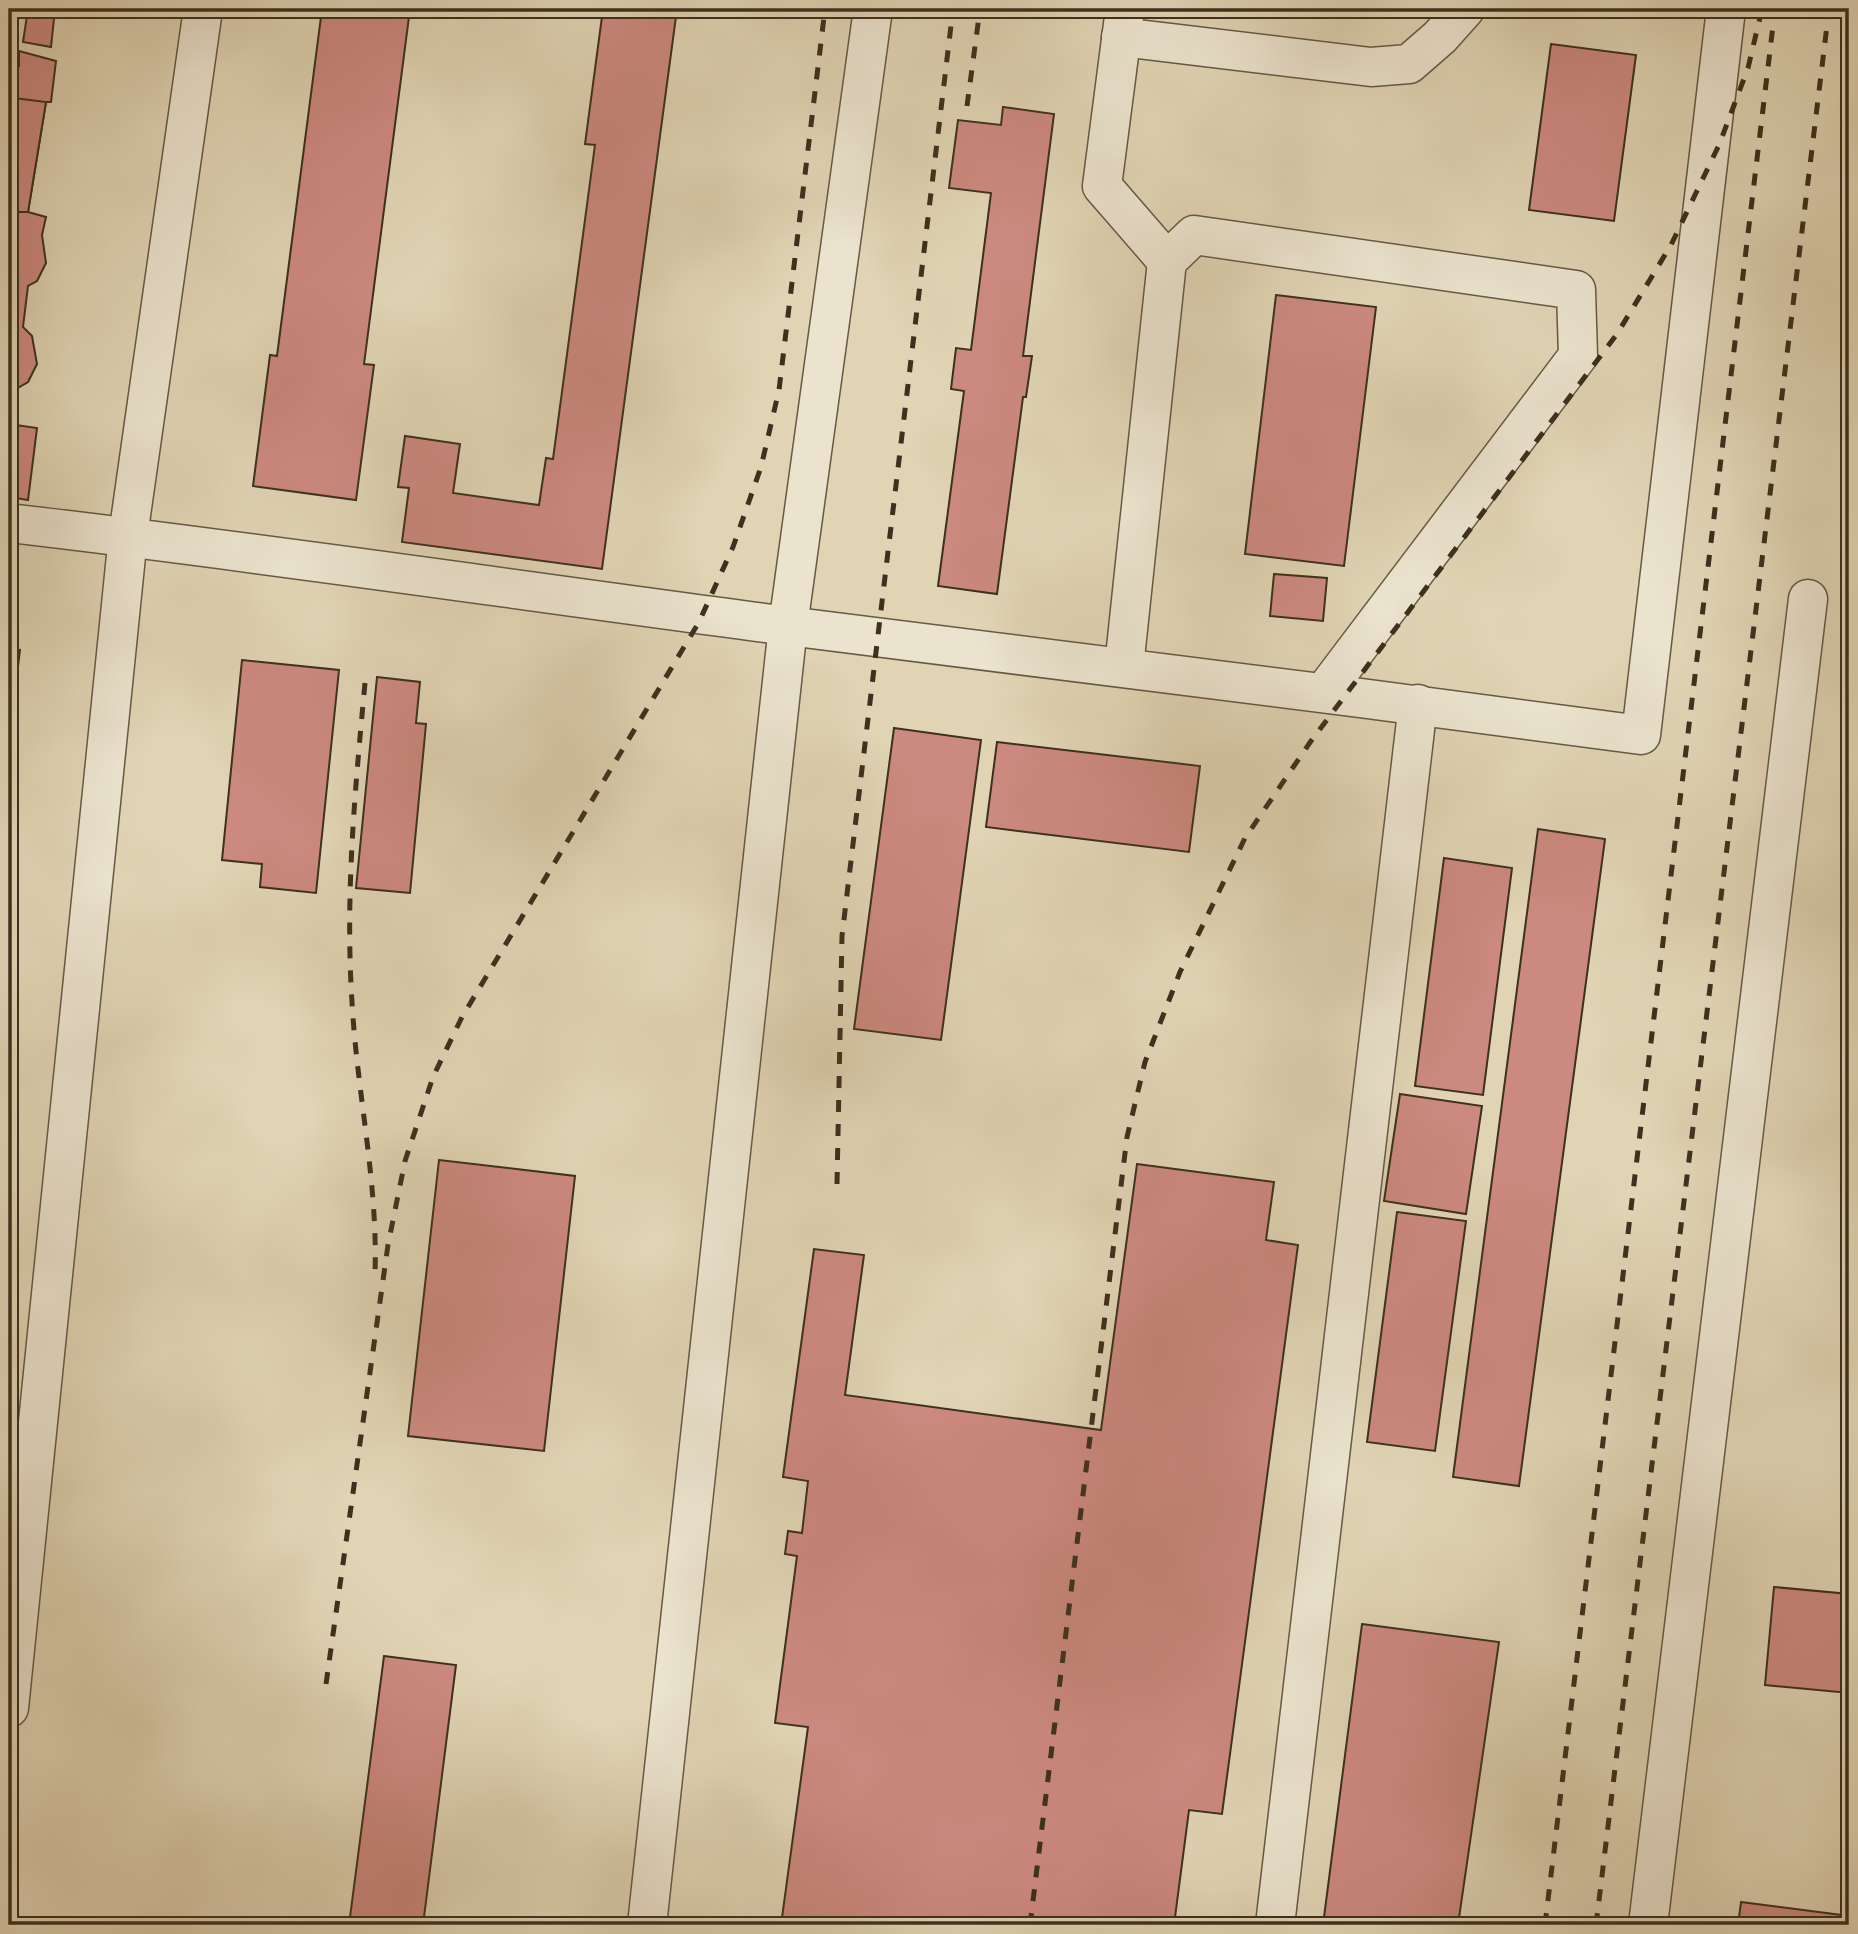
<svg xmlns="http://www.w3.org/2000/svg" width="1858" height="1934" font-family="'Gentium Book Plus',serif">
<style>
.building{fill:#cc897f;stroke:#3d301e;stroke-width:2}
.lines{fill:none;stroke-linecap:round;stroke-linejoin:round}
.minor-casing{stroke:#665944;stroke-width:41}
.minor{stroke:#ebe3ce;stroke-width:38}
.rail{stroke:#3d301e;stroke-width:5;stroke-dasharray:12 12;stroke-linecap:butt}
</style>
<rect width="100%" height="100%" fill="#e0d4b4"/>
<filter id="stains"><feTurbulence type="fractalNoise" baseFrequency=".00286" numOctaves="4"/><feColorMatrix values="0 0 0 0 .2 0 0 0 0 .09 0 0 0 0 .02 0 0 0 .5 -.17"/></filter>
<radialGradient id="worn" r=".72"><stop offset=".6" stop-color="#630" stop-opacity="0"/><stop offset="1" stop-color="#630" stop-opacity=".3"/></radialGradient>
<g class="building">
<path d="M28 9H55L51 47 23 42Z"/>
<path d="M322 9H410L364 364 374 365 356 500 253 486 270 355 277 356Z"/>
<path d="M603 9H677L602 569 402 542 409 488 398 487 405 436 460 444 453 493 539 505 546 458 553 459 595 145 585 144Z"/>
<path d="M1551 44 1636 55 1614 221 1529 210Z"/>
<path d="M19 51 56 61 51 102H46L28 212 46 217 42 235 46 263 37 281 28 286 23 327 32 336 37 364 28 382 9 393V138L14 98H9V64L19 66Z"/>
<path d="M14 98 46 102 28 212H9V138Z"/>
<path d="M1003 107 1054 114 1023 356H1032L1026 397H1023L997 594 938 586 964 391 951 389 956 348 971 350 991 193 949 188 958 120 1001 125Z"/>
<path d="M1276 295 1376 307 1344 566 1245 554Z"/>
<path d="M9 424 37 428 28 500 9 497Z"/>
<path d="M1274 574 1327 578 1323 621 1270 616Z"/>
<path d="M9 649 20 650 9 742Z"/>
<path d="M242 660 339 670 316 893 260 887 262 864 222 860Z"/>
<path d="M377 677 420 682 416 723 426 724 410 893 356 888Z"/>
<path d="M894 728 981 740 941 1040 854 1029Z"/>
<path d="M997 742 1200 766 1189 852 986 827Z"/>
<path d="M1538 829 1605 839 1519 1486 1453 1477Z"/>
<path d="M1444 858 1512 868 1483 1095 1415 1086Z"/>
<path d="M1400 1094 1482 1106 1466 1214 1384 1201Z"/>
<path d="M439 1160 575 1176 544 1451 408 1436Z"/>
<path d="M1137 1164 1274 1182 1266 1240 1298 1245 1222 1814 1189 1810 1174 1925H781L808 1727 775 1723 797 1556 785 1554 788 1531 802 1533 808 1481 783 1477 814 1249 864 1255 845 1395 1101 1430Z"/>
<path d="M1397 1212 1466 1221 1435 1451 1367 1442Z"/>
<path d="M1774 1587 1849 1594V1693L1765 1685Z"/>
<path d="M1362 1624 1499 1642 1458 1925H1323Z"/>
<path d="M384 1656 456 1665 423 1925H349Z"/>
<path d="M1741 1902 1849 1916V1925H1738Z"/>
</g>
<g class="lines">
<defs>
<g id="minor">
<path d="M1125 9 1102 186 1167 261"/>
<path d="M1121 37 1371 67 1409 64 1440 37 1465 9"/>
<path d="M9 523C269 553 528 592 788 626 1072 663 1357 696 1641 735L1726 9"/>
<path d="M1124 667 1167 261 1194 235 1576 290 1578 356 1324 692"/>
<path d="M9 1708 128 536 203 9"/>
<path d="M647 1925 788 626 873 9"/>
<path d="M1275 1925 1418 704"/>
<path d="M1648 1925 1808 599"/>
</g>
</defs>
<use href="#minor" class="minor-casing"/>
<use href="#minor" class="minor"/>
<g class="rail">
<path d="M967 106 980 9"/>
<path d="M365 683C355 790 345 895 352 1002 357 1093 378 1182 375 1273"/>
<path d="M837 1184 842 936 953 9"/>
<path d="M326 1684 388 1245 405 1161 433 1077 462 1017 699 622 733 547 761 467 779 390 825 9"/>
<path d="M1030 1925 1127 1137 1145 1062 1180 972 1245 838 1311 741 1617 334 1671 245 1719 145 1748 68 1762 9"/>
<path d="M1545 1925 1775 9"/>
<path d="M1596 1925 1829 9"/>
</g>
</g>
<rect width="1858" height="1934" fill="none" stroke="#e0d4b4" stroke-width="35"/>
<rect x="10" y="10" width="1837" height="1913" fill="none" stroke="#3d301e" stroke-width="3.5"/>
<rect x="18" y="18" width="1823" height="1899" fill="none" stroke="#3d301e" stroke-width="2"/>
<rect width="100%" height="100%" filter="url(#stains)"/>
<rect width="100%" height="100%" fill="url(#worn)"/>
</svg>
